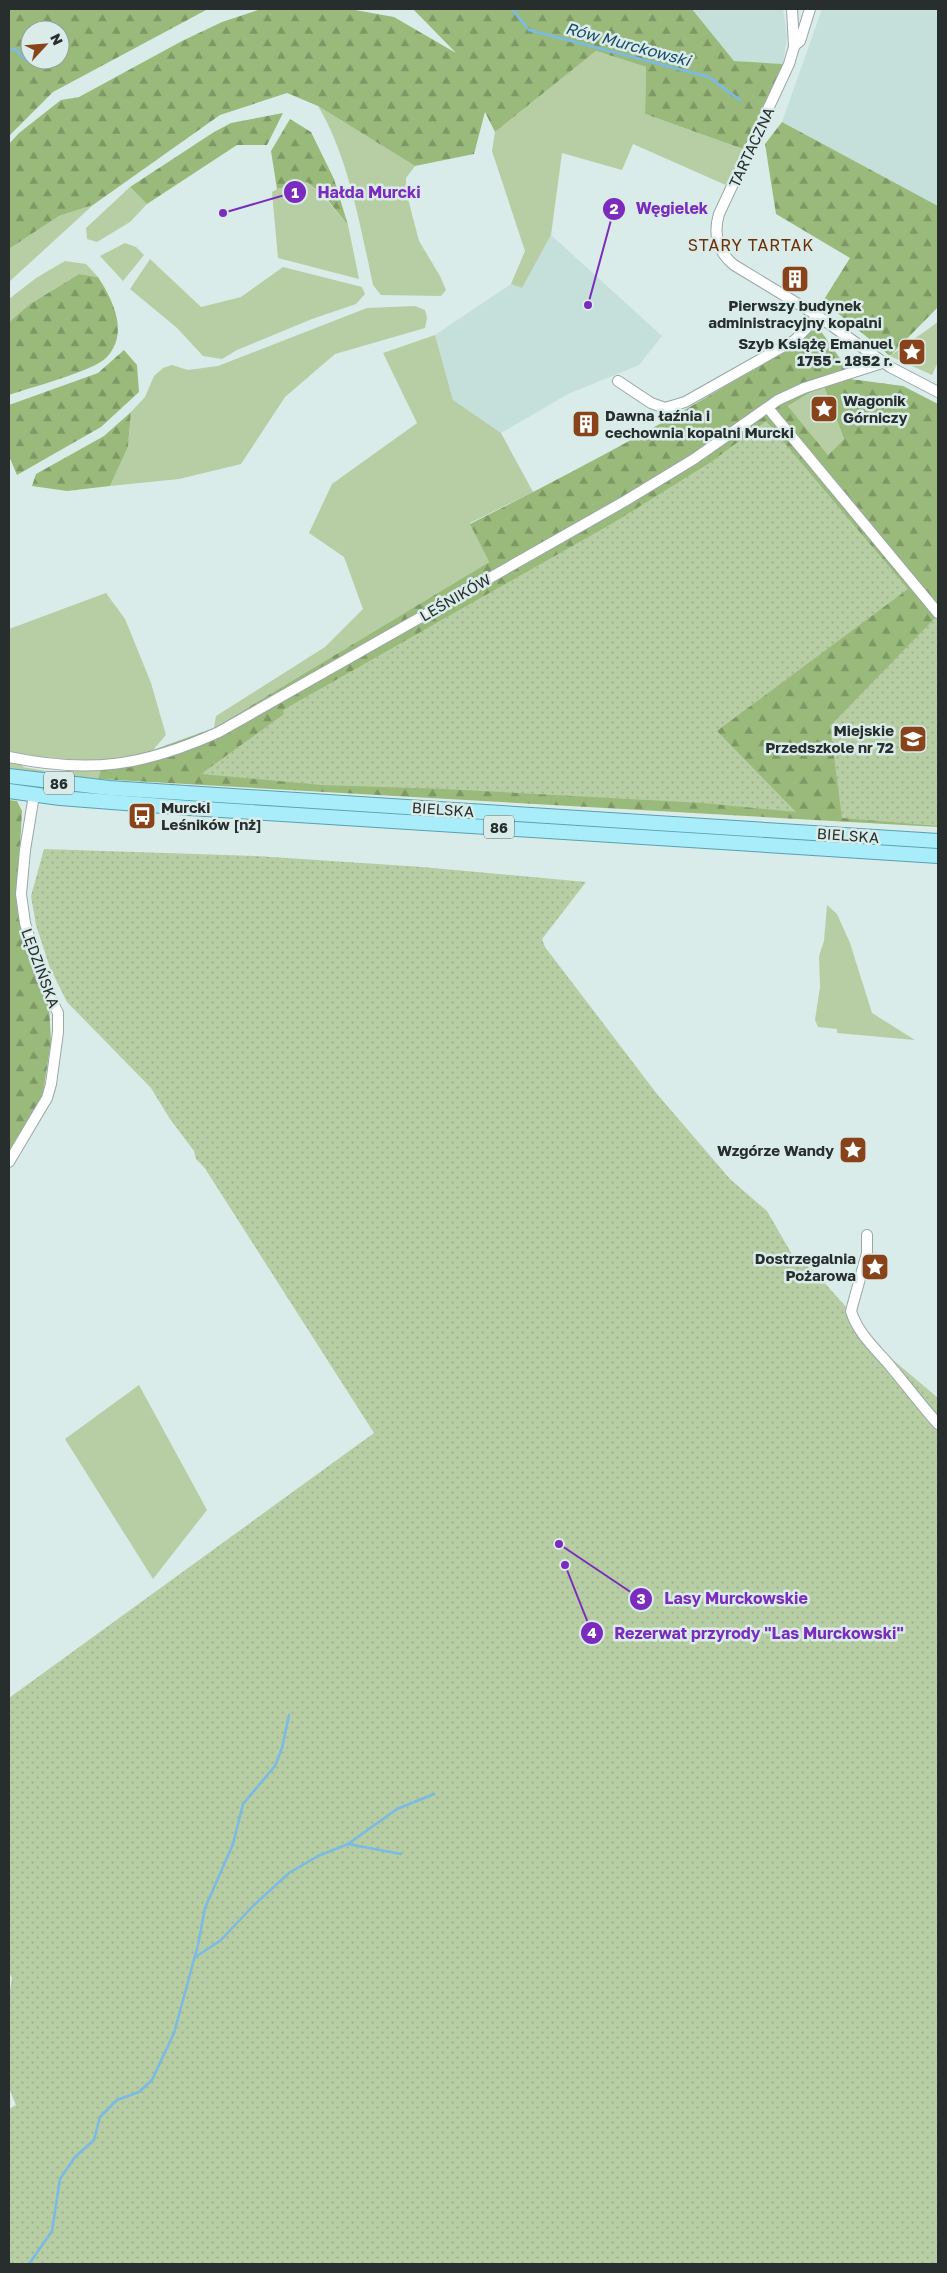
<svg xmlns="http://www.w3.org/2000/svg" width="947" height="2273" font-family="'Golos Text',sans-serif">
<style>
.built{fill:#c5dfdb}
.green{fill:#b7cda3}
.forest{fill:url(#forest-firs);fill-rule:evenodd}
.park{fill:url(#park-dots)}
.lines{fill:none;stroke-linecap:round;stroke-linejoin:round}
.stream{stroke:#7abae8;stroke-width:2.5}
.minor-casing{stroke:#97a8a6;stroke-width:12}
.major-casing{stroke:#56a1b0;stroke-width:16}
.minor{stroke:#fff;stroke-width:10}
.major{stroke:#a9ecfa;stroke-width:14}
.labels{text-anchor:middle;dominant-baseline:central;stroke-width:5;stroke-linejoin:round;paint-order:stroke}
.shield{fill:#daece9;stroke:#5d6765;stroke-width:1}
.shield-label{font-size:14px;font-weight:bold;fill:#272e2d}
.street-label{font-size:15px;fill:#272e2d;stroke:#daece9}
.poi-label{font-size:15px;font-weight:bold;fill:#272e2d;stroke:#daece9;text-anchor:end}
.water-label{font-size:16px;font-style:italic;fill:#194a69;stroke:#daece9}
.neighbourhood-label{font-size:16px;letter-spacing:1px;fill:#6d2f07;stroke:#daece9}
.leader{fill:none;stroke:#7b2cbf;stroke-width:2}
.callout-dot{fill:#7b2cbf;stroke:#daece9;stroke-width:2}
.mark-label{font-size:15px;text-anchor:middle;font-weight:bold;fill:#fff}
.callout-label{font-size:16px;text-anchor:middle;font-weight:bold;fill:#7b2cbf;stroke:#daece9;stroke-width:5;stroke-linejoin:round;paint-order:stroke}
</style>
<defs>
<pattern id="forest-firs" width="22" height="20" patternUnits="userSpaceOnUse" patternTransform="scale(1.25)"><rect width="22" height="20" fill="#9aba7b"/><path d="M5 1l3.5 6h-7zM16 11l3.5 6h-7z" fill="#7e9865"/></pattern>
<pattern id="park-dots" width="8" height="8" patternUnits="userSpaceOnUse" patternTransform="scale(1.25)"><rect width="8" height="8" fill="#b7cda3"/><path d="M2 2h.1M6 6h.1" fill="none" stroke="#9db08d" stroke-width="1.8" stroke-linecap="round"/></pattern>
</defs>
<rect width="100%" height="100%" fill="#daece9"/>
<g class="built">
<path d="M692 9H783L787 36 783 64 734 61Z"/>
<path d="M822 9H938V206L782 122Z"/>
<path d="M551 235 662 336 639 365 568 394 501 433 453 400 435 335 511 284 522 288Z"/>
</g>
<g class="green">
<path d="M596 51 646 67 645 114 743 149 728 186 633 144 622 170 562 153 551 235 522 288 511 284 525 251 492 151 495 132Z"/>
<path d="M318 106 415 166 406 178V191L419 241 440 276 446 290 441 296 381 295 373 285C361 229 348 155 318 106Z"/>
<path d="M307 182 324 197 348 225 359 279 278 258 272 192 277 189Z"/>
<path d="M130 187 147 204 130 222 97 242 87 239 86 228Z"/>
<path d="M93 205 9 282V249L59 216Z"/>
<path d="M125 243 136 247 144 255 123 281 100 256Z"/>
<path d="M150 259 201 307 241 297 283 267 362 287 365 294 356 304 312 319 237 350 222 359 203 356 177 328 130 289Z"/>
<path d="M65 261 86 264 98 277 79 274 30 304 9 322V299L36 278Z"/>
<path d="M415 306 425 310 427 318 425 328 335 354 285 397 241 464 179 479 110 486 128 447 131 412 145 397 154 376 163 368 172 365 188 370 218 366 367 308Z"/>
<path d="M938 322V362L932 375 890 356Z"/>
<path d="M435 335 453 400 501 433 533 492 470 523 489 562 214 728 216 716 325 647 363 609 344 557 309 533 332 484 417 423 383 353Z"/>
<path d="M823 385 844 439 828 455 788 406Z"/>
<path d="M106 593 125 619 151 683 166 735 153 750 103 763 29 757 9 751V629Z"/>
<path d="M9 760 22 763 23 767 58 773V775L9 768Z"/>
<path d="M66 770H101L98 779 65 775Z"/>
<path d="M827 905 837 914 850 943 872 1013 915 1040 837 1033V1029L818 1027 815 1020 820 987 819 956 824 941Z"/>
<path d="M139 1385 207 1510 153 1579 65 1439Z"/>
</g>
<g class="forest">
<path d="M9 9H208L53 92 9 136ZM30 30H60V60H30Z"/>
<path d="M303 9 355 10 394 17 456 53 413 9H692L734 61 783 64 743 149 645 114 646 67 596 51 495 132 485 112 474 154 415 166 318 106 287 93 220 115 93 205 59 216 9 249V144L19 133 61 100 79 97 182 41 222 22 258 10Z"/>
<path d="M283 113 267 145H237L147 204 130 187 214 132 231 123Z"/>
<path d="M290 119 311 132 334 179 348 225 325 197 307 182 277 189 271 151Z"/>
<path d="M782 122 938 206V307L890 356 823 301 850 258 776 214 765 144Z"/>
<path d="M79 274 98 277C113 300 130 334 106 358 93 371 29 388 9 395V322L30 304Z"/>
<path d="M818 327 848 370 788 406 828 455 844 439 824 387 850 379 903 386 938 404V827L98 779 103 763 153 750 214 728 489 562 470 524C587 465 709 401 818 327Z"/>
<path d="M124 350 137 365 139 392 101 427 17 475 9 456V405L98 373Z"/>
<path d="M131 412 128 447 110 486 67 491 32 486 36 474 104 436Z"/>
<path d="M9 800 17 801 22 811 17 904 28 948 49 1006 51 1041 43 1094 9 1170Z"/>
</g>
<g class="park">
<path d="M766 421 908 589 717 731 796 812 703 803 445 789 321 785 201 774 284 714 283 710 613 523 711 462Z"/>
<path d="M938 615V826L842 818 830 726Z"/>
<path d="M44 849 257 856 422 867 586 882 542 939 545 947 657 1094 730 1179 767 1211 793 1256 815 1272 892 1359 938 1398V2264H9V2109L16 2105 9 2088V1997L12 1978 9 1972V1698L374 1433 204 1167 196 1159 194 1151 170 1119 151 1088 67 1002 50 968 36 925 31 896Z"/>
</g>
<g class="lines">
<g class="stream">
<path d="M512 9 529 30 709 77 741 101"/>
<path d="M9 49H15L26 60"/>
<path d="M348 1844 397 1809 434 1794"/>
<path d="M195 1957 220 1941 253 1906 289 1873 318 1856 348 1844 401 1854"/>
<path d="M29 2264 52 2231 60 2179 75 2157 94 2140 100 2117 117 2100 139 2092 152 2080 174 2033 198 1945 205 1908 233 1844 243 1804 275 1766 282 1748 289 1715"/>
</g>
<defs>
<g id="minor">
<path d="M792 9 794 47 789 64 719 214C713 234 717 251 734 265L818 316 890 367 938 392"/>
<path d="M794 46 800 41 810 9"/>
<path d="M618 381 651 403 665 408 685 402 795 340 818 316"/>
<path d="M768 408 938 613"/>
<path d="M9 757C90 774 144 766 219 732L625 501 694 459 778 400 804 388 882 363"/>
<path d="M9 1162 47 1098 51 1084 58 1032V1013L42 980 25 923 21 894 25 850 34 795"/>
<path d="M867 1235V1253L851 1311C858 1334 876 1349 891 1367 907 1386 922 1406 938 1424"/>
</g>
<g id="major">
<path d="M9 776 109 788 938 841"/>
<path d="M9 791 60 798 189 808 938 856"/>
</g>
</defs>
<use href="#minor" class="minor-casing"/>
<use href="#major" class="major-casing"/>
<use href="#minor" class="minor"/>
<use href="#major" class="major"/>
</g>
<defs>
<symbol id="building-square" viewBox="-11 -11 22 22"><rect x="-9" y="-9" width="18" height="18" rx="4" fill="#89431b" stroke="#daece9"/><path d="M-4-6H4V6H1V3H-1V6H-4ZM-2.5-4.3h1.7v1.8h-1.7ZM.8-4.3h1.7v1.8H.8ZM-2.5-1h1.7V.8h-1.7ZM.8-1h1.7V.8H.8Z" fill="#fff"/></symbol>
<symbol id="sight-square" viewBox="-11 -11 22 22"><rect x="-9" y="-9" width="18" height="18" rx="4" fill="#89431b" stroke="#daece9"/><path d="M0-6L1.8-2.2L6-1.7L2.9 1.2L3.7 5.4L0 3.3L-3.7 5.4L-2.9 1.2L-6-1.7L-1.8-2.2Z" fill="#fff"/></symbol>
<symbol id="school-square" viewBox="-11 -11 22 22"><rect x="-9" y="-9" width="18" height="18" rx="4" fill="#89431b" stroke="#daece9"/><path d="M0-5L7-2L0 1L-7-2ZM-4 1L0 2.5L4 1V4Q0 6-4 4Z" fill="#fff"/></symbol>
<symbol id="bus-square" viewBox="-11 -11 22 22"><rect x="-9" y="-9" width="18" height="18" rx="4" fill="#89431b" stroke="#daece9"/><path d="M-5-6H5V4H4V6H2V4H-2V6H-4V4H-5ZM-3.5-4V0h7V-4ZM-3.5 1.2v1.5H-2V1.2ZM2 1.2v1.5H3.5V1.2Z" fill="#fff"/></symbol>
</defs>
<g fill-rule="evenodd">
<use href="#building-square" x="779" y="263" width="32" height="32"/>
<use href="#sight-square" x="896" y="336" width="32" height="32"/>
<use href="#sight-square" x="808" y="393" width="32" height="32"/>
<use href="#building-square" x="570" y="408" width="32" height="32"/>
<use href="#school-square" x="897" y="723" width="32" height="32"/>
<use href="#bus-square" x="126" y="800" width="32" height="32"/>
<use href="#sight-square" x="837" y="1134" width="32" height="32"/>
<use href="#sight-square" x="859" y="1251" width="32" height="32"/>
</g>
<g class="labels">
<g class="shield">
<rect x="44" y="771.5" width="30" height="23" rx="4"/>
<rect x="484" y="815.5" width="30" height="23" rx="4"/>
</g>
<g class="shield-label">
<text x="59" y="783">86</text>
<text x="499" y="827">86</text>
</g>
<g class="street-label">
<text transform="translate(751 147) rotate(-65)">TARTACZNA</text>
<text transform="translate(455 597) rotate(-30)">LEŚNIKÓW</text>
<text transform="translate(443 809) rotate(4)">BIELSKA</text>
<text transform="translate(848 835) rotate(4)">BIELSKA</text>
<text transform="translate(41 968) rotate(70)">LĘDZIŃSKA</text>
</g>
<g class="poi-label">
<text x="795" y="305" text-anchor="middle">Pierwszy budynek<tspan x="795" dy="17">administracyjny kopalni</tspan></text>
<text x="893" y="343">Szyb Książę Emanuel<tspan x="893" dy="17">1755 - 1852 r.</tspan></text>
<text x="843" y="400" text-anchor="start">Wagonik<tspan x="843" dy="17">Górniczy</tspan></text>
<text x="605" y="415" text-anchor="start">Dawna łaźnia i<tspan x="605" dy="17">cechownia kopalni Murcki</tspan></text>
<text x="894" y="730">Miejskie<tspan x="894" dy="17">Przedszkole nr 72</tspan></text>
<text x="161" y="807" text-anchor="start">Murcki<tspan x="161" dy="17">Leśników [nż]</tspan></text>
<text x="834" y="1150">Wzgórze Wandy</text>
<text x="856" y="1258">Dostrzegalnia<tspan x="856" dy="17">Pożarowa</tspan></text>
</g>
<g class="water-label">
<text transform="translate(628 44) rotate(15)">Rów Murckowski</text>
</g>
<g class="neighbourhood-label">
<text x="751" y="245">STARY TARTAK</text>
</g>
</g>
<path class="leader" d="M223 213L295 192M588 305L614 209M559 1544L641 1599M565 1565L592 1633"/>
<g class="callout-dot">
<circle cx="223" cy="213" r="5"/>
<circle cx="588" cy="305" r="5"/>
<circle cx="559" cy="1544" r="5"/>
<circle cx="565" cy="1565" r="5"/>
<circle cx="295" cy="192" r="12"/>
<circle cx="614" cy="209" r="12"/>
<circle cx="641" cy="1599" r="12"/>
<circle cx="592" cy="1633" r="12"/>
</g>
<g class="mark-label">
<text x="295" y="198">1</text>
<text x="614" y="214">2</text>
<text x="641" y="1604">3</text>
<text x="592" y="1638">4</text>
</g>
<g class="callout-label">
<text x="369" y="198">Hałda Murcki</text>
<text x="672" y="214">Węgielek</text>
<text x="736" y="1604">Lasy Murckowskie</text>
<text x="759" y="1639">Rezerwat przyrody "Las Murckowski"</text>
</g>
<rect width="947" height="2273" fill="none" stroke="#272e2d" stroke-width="20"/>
<g transform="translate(45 45) rotate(64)"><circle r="24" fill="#daece9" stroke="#92a09e"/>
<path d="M0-4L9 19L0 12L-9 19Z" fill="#89431b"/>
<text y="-8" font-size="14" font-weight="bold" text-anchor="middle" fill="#272e2d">N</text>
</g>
</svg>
